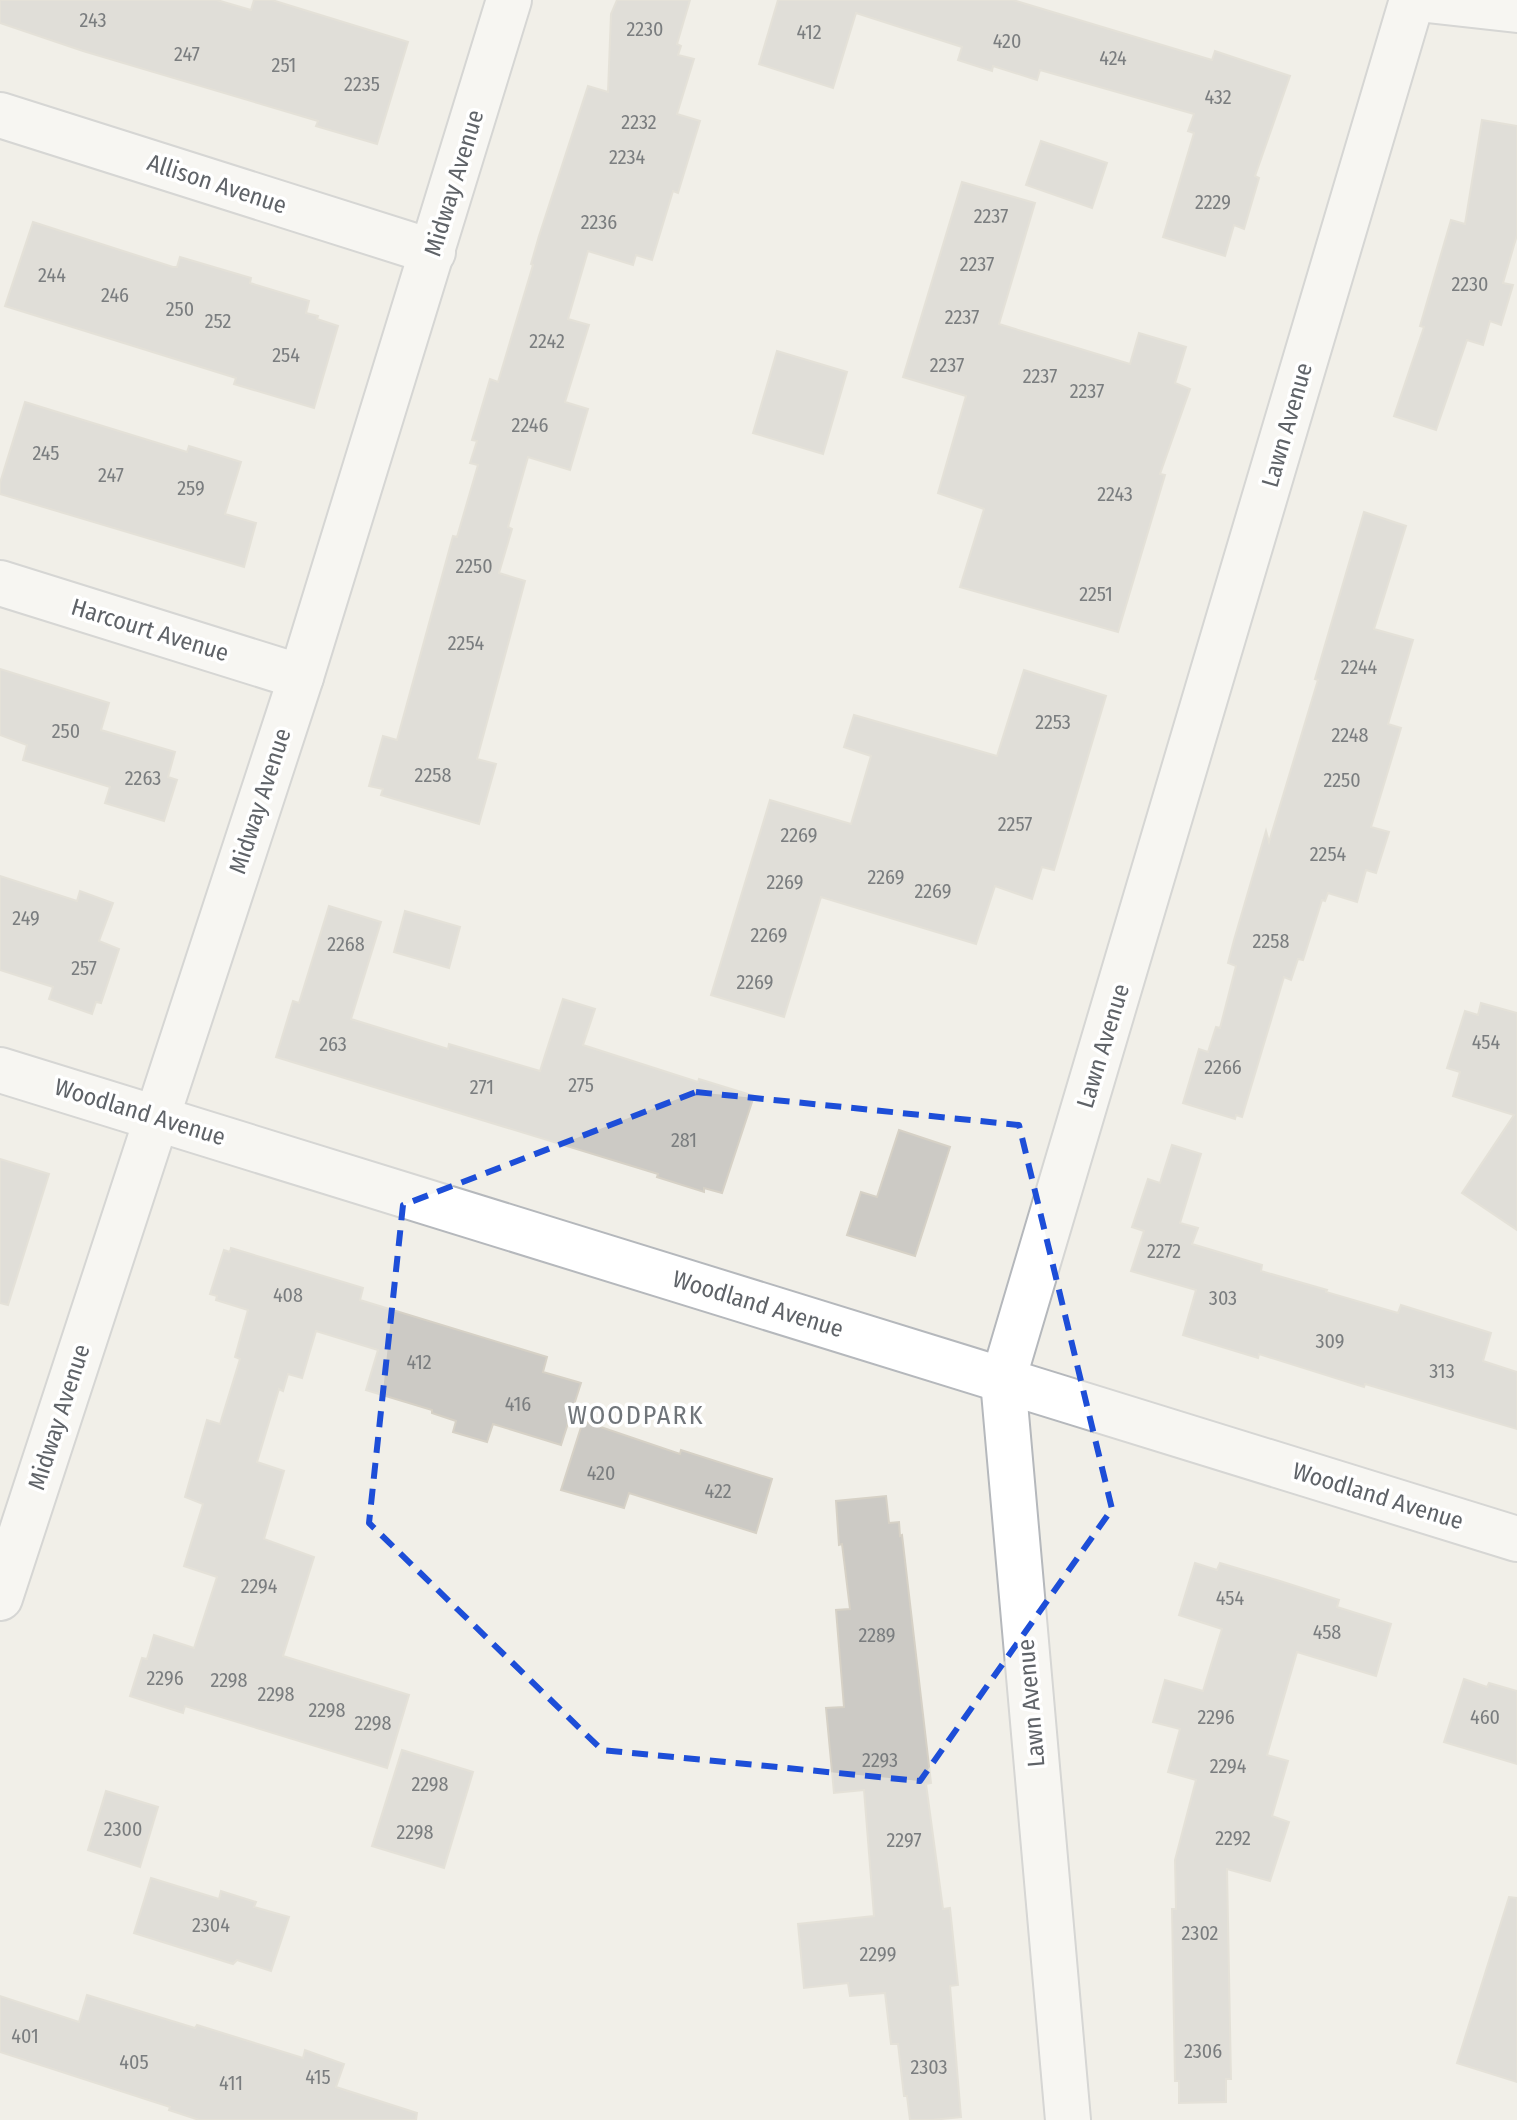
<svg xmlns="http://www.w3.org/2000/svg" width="1517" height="2120" font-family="'Fira Sans Condensed',sans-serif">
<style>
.building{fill:#cccac5;stroke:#d6d1c6;stroke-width:2}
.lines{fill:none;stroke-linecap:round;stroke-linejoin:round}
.minor-casing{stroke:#b5b8bc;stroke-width:48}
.minor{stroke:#fff;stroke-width:44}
.marked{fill:none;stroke:#1d4ed8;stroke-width:6;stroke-dasharray:16 10;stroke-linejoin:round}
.labels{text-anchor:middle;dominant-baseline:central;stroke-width:7;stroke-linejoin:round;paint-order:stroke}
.number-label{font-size:20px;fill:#7a7d7f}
.street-label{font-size:24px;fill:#5f6368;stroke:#fff}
.neighbourhood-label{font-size:26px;letter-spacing:2px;fill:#70757a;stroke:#fff}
</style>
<rect width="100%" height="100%" fill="#f1efe8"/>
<g class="building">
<path d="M0 0H217L251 10 254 0H272L408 42 377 144 316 126 318 121 83 51 0 23Z"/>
<path d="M617 0H690L677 44 681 46 678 55 694 59 677 114 700 121 678 193 673 191 652 260 636 255 633 265 588 251 568 319 589 325 565 402 588 409 570 470 528 457 508 527 512 529 499 573 525 581 477 759 496 764 479 824 381 795 383 789 369 786 383 736 397 740 453 536 457 537 478 465 470 463 477 441 472 440 490 379 498 382 533 265 531 264 539 236 588 86 608 92 611 14Z"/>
<path d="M778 0H1013L1212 60 1215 51 1290 76 1255 176 1259 178 1244 229 1234 225 1225 256 1163 237 1194 133 1188 131 1194 114 1040 70 1037 80 993 66 992 71 958 60 962 47 856 13 833 88 759 64Z"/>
<path d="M1482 120 1517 126V235L1503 283 1513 285 1501 325 1490 321 1483 345 1467 340 1436 430 1394 416 1424 327 1420 326 1451 220 1465 224Z"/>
<path d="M1041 141 1107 163 1092 208 1026 185Z"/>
<path d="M962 182 1035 203 999 324 1130 364 1139 333 1186 347 1175 383 1190 389 1160 474 1165 475 1118 632 960 587 984 509 938 493 966 396 903 377Z"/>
<path d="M33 222 173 267H177L180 257 251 278 250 283 309 301 306 313 318 316 317 319 338 326 314 408 234 384 236 378 5 306Z"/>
<path d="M777 351 847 372 823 454 753 433Z"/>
<path d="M25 402 187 452 189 446 241 462 225 514 256 523 244 567 0 494V483Z"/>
<path d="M1364 512 1406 526 1374 629 1413 640 1388 724 1401 728 1371 827 1389 832 1376 873 1366 870 1357 902 1328 893 1325 901 1322 900 1303 960 1298 959 1291 980 1284 977 1242 1117 1236 1115 1235 1119 1183 1103 1199 1049 1208 1052 1216 1027 1220 1028 1236 966 1228 963 1234 940 1266 831 1269 842 1318 680 1315 679Z"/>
<path d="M0 669 109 703 101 730 175 752 168 777 177 780 164 821 105 803 110 787 23 760 27 745 0 735Z"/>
<path d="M1024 670 1106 696 1054 870 1042 867 1032 899 995 886 976 944 821 897 784 1017 711 995 770 800 851 824 871 756 844 747 854 715 997 756Z"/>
<path d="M0 876 77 901 80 891 113 903 99 941 119 949 101 1003 96 1002 92 1014 49 999 53 987 0 970Z"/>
<path d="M329 906 381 922 351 1019 448 1049 449 1044 540 1071 563 999 595 1009 583 1045 698 1082 699 1079 754 1096 722 1193 704 1188V1192L657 1177 658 1174 276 1057 293 1001 299 1003Z"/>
<path d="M405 911 460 927 449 968 394 952Z"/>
<path d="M1481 1003 1517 1013V1230L1462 1193 1514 1115 1453 1096 1460 1072 1447 1068 1465 1011 1478 1015Z"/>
<path d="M899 1130 950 1147 915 1256 847 1235 861 1192 877 1197Z"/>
<path d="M1172 1145 1201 1154 1180 1223 1198 1228 1192 1244 1262 1265 1261 1271 1327 1290 1326 1292 1398 1313 1401 1305 1491 1333 1483 1361 1517 1372V1429L1365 1384 1364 1387 1259 1354 1258 1358 1183 1335 1196 1290 1131 1271 1144 1231 1132 1227 1148 1179 1160 1183Z"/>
<path d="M0 1159 49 1174 8 1305 0 1303Z"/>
<path d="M231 1248 363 1288 360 1300 547 1357 543 1372 581 1383 561 1445 493 1424 487 1442 453 1432 456 1421 432 1413V1410L366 1390 378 1350 316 1331 302 1378 288 1374 283 1391 279 1389 257 1462 284 1471 264 1539 314 1557 283 1656 409 1695 387 1768 185 1706 183 1713 130 1696 142 1658 147 1659 154 1635 194 1648 217 1577 184 1566 203 1504 185 1497 207 1420 220 1424 240 1359 235 1357 248 1310 216 1300 217 1296 210 1294 224 1250 230 1252Z"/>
<path d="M583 1421 680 1454 681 1450 772 1479 756 1533 629 1493 624 1508 561 1490Z"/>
<path d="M886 1496 889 1523 899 1522 900 1536 902 1535 931 1783 926 1784 943 1909 950 1908 958 1985 950 1986 961 2117 932 2120H910L907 2096H904L898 2044H891L885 1993 850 1996 848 1983 804 1988 798 1924 874 1916 864 1790 834 1793 826 1708 844 1707 836 1610 850 1609 842 1544 839 1545 836 1501Z"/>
<path d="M1195 1563 1217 1570 1220 1563 1280 1581 1339 1600 1337 1607 1391 1624 1376 1676 1297 1652 1267 1755 1288 1761 1272 1816 1289 1822 1270 1881 1227 1869 1231 2079H1226V2102L1179 2103V2081H1175L1172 1909H1176L1175 1860 1196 1780 1168 1772 1180 1729 1153 1722 1165 1680 1203 1691 1222 1629 1179 1615Z"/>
<path d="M1464 1679 1487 1687 1489 1683 1517 1691V1764L1444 1742Z"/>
<path d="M402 1750 473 1772 444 1868 372 1846Z"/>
<path d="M106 1791 158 1807 140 1867 88 1850Z"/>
<path d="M151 1878 219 1899 221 1891 256 1902 254 1907 289 1917 271 1971 237 1960 233 1964 134 1933Z"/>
<path d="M1509 1897 1517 1898V2082L1457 2063Z"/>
<path d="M87 1995 195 2028 197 2025 303 2058 305 2050 344 2064 336 2087 417 2113 416 2120H199L169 2110 170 2107 0 2052V1996L79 2022Z"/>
</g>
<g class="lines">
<defs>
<g id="minor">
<path d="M1427 0 1517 10"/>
<path d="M0 115 433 252"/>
<path d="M0 583 301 677"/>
<path d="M0 1070 1517 1539"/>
<path d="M0 1598 301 677 509 0"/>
<path d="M1068 2120 1003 1380 1412 0"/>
</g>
</defs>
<use href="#minor" class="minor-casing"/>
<use href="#minor" class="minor"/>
</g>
<path d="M0 0H1517V2120H0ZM696 1092 1019 1125 1112 1509 920 1781 602 1750 369 1523 403 1205Z" fill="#f1efe8" fill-opacity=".55" fill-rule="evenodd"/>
<path class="marked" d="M696 1092 1019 1125 1112 1509 920 1781 602 1750 369 1523 403 1205Z"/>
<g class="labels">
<g class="number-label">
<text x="93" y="20">243</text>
<text x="645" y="29">2230</text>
<text x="809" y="32">412</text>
<text x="1007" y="41">420</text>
<text x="187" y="54">247</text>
<text x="1113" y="58">424</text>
<text x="284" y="65">251</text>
<text x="362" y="84">2235</text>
<text x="1218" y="97">432</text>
<text x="639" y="122">2232</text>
<text x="627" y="157">2234</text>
<text x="1213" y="202">2229</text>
<text x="991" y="216">2237</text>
<text x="599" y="222">2236</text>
<text x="977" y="264">2237</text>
<text x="52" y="275">244</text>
<text x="1470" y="284">2230</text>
<text x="115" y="295">246</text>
<text x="180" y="309">250</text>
<text x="962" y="317">2237</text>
<text x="218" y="321">252</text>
<text x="547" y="341">2242</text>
<text x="286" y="355">254</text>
<text x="947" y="365">2237</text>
<text x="1040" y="376">2237</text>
<text x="1087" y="391">2237</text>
<text x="530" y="425">2246</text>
<text x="46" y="453">245</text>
<text x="111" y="475">247</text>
<text x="191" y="488">259</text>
<text x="1115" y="494">2243</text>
<text x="474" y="566">2250</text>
<text x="1096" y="594">2251</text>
<text x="466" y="643">2254</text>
<text x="1359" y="667">2244</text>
<text x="1053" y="722">2253</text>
<text x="66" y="731">250</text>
<text x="1350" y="735">2248</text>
<text x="433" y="775">2258</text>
<text x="143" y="778">2263</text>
<text x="1342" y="780">2250</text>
<text x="1015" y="824">2257</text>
<text x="799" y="835">2269</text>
<text x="1328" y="854">2254</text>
<text x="886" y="877">2269</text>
<text x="785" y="882">2269</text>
<text x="933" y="891">2269</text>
<text x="26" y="918">249</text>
<text x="769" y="935">2269</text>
<text x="1271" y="941">2258</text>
<text x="346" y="944">2268</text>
<text x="84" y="968">257</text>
<text x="755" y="982">2269</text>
<text x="1486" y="1042">454</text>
<text x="333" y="1044">263</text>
<text x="1223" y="1067">2266</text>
<text x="581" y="1085">275</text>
<text x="482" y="1087">271</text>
<text x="684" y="1140">281</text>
<text x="1164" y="1251">2272</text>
<text x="288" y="1295">408</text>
<text x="1223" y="1298">303</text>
<text x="1330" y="1341">309</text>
<text x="419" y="1362">412</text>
<text x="1442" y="1371">313</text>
<text x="518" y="1404">416</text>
<text x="601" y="1473">420</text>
<text x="718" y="1491">422</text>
<text x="259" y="1586">2294</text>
<text x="1230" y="1598">454</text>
<text x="1327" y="1632">458</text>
<text x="877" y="1635">2289</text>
<text x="165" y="1678">2296</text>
<text x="229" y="1680">2298</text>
<text x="276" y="1694">2298</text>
<text x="327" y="1710">2298</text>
<text x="1216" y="1717">2296</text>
<text x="1485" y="1717">460</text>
<text x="373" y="1723">2298</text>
<text x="880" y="1760">2293</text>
<text x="1228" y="1766">2294</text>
<text x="430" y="1784">2298</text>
<text x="123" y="1829">2300</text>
<text x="415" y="1832">2298</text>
<text x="1233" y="1838">2292</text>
<text x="904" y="1840">2297</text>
<text x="211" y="1925">2304</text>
<text x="1200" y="1933">2302</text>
<text x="878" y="1954">2299</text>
<text x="25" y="2036">401</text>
<text x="1203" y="2051">2306</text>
<text x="134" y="2062">405</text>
<text x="929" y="2067">2303</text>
<text x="318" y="2077">415</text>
<text x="231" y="2083">411</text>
</g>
<g class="street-label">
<text transform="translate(454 183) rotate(-73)">Midway Avenue</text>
<text transform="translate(217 184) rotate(18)">Allison Avenue</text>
<text transform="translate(1287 425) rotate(-74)">Lawn Avenue</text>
<text transform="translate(150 630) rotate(17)">Harcourt Avenue</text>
<text transform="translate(260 801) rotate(-72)">Midway Avenue</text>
<text transform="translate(1103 1046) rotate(-73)">Lawn Avenue</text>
<text transform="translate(140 1112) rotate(17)">Woodland Avenue</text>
<text transform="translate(758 1304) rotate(17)">Woodland Avenue</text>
<text transform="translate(59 1417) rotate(-72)">Midway Avenue</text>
<text transform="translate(1378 1496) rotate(17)">Woodland Avenue</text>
<text transform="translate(1031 1703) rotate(-95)">Lawn Avenue</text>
</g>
<g class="neighbourhood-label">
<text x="636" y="1415">WOODPARK</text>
</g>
</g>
</svg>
